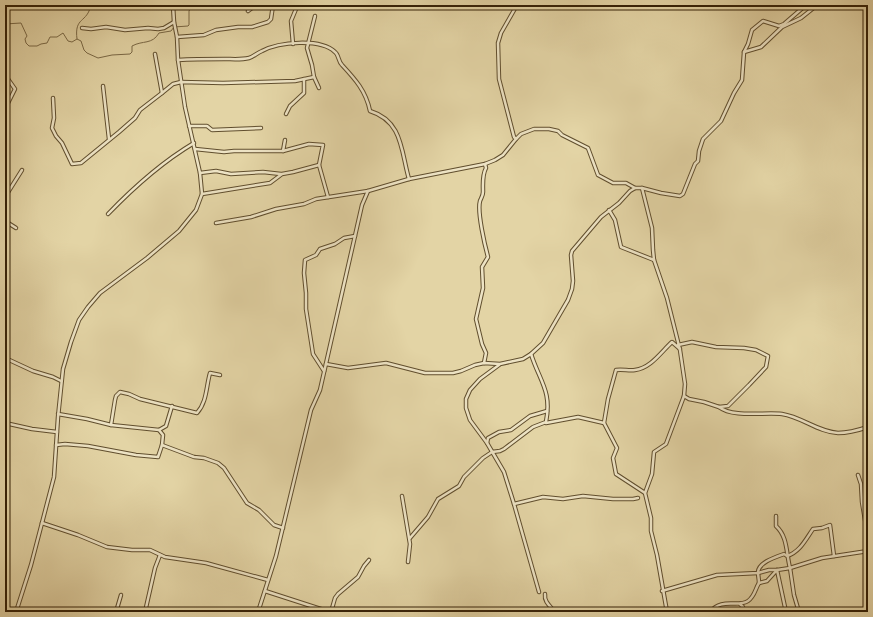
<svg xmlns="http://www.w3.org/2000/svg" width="873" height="617" font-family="'IM FELL English',serif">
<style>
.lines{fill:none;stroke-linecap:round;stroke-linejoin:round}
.stream{stroke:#7a6845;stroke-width:1}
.street-casing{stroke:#604e2e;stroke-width:4.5}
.street{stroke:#ede3c4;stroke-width:2.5}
</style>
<rect width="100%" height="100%" fill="#e3d4a5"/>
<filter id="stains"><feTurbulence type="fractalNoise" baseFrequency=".005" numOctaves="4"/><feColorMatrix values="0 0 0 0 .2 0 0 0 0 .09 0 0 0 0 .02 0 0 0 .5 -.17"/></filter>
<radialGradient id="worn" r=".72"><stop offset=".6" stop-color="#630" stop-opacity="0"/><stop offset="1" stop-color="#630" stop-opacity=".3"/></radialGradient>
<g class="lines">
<g class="stream">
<path d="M5 24 21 23 27 36 25 39 26 43 29 46H37L41 44 47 43 50 37H57L63 33 68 41 72 42 77 39 81 41 84 50 87 53 98 58 112 55 130 54 132 52V46C143 40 152 45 159 33L171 31 174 27 188 26 189 25V11L192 5"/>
<path d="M77 39C74 16 87 24 91 5"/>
</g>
<defs>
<g id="street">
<path d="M248 11 252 8 264 5"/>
<path d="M315 16 307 48 312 65 314 77 319 88"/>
<path d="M82 28 91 29 106 27 125 30 148 28 158 29 164 28 174 22"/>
<path d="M177 37 204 35 216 30 238 27H252L268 22 271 19 273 5"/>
<path d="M293 44 291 21 296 9V5"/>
<path d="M744 52 761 47 782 27 801 18 816 6"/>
<path d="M155 54 162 93 173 84 181 82 223 83 295 81 314 77"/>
<path d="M178 60C194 59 209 59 224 59 232 59 241 60 249 58 253 57 257 53 262 51 279 42 320 38 335 52 339 55 338 61 342 65 355 79 366 91 370 111 403 121 401 152 409 179"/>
<path d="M5 70 8 79 15 89 5 109"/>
<path d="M103 86 109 139"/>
<path d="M53 98 54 118 52 128 56 136 62 143 72 164 81 163 119 132 135 118 140 110 162 93"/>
<path d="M286 114 290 106 304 93V79"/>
<path d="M189 126H207L212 130 261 128"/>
<path d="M516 139 514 137 499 79 498 43 501 33 517 5"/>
<path d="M195 149 224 152 234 151H283L309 144 323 145 319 165 328 197"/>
<path d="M283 151 285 140"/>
<path d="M200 173 216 171 231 174 263 172 281 174"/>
<path d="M642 188 652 228 653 250 654 260 667 298 680 350 685 384 684 396 666 444 654 452 652 474 645 493 651 518V531L657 555 667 612"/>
<path d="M202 194 270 183 282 174 293 172 319 165"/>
<path d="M5 197 22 170"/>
<path d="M609 210 615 220 621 247 654 260"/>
<path d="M108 214C134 187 162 162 194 143"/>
<path d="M5 221 16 228"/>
<path d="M216 223 251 217 276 209 304 204 316 199 368 191"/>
<path d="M678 345 692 342 716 347 744 348 756 350 768 356 766 367 749 385 728 406 719 407 704 402 689 399 684 396"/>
<path d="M5 358 33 371 53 377 61 381"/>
<path d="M484 363 486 353 482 344 476 319 483 288 482 267 488 257C485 246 477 212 480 201 481 198 483 196 483 192 483 184 482 175 486 168L485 164"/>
<path d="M326 364 348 368 386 363 425 373H453L461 371 475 365 484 363 500 364 523 359 531 354 543 343 568 300 572 289 573 281 571 255 572 251 601 217 619 203 630 191 635 188"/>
<path d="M499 365 480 379 470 390 466 399V408L470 420 487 443 504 472 514 504 539 592"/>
<path d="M324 371 313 354 306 309V293L304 273 305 260 316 255 320 249 335 244 344 238 355 236"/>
<path d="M719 407C733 418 764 412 782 414 802 417 818 432 838 433 847 433 859 430 868 427"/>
<path d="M58 414 87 419 111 425 159 430"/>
<path d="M5 423 32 429 57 432"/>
<path d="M546 423 578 417 604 423"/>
<path d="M111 425 115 400 116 396 120 392 129 394 140 399 197 413C207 402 206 387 210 373L220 375"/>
<path d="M487 443 488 438 499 432 511 430 530 416 547 411"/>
<path d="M56 445 65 444 88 446 136 455 158 457 162 445 163 435 159 430 166 426 172 406"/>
<path d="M162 445 194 457 204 458 218 463 224 468 247 503 259 510 274 525 283 528"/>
<path d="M858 475 861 484 862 502 868 538"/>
<path d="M645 493 616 474 613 458 617 448 604 423 608 399 616 370C623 369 629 371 635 370 651 368 661 352 672 342L680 349"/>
<path d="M402 496 410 544 408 562"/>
<path d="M514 504 543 497 563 499 583 496 613 499H633L638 498"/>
<path d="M42 523 78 535 107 547 132 550H150L165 557 206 563 268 580"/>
<path d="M410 538 428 517 438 499 459 486 464 477 483 458 492 452 500 451 504 449 533 427 546 422C552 391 540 382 531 354"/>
<path d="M759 583 767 581 777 570 786 612"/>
<path d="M265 591 330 612"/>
<path d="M662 591 717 575 758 573 769 570H777L790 568C786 553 788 537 776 526V516"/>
<path d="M545 594C544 602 550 606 555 612"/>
<path d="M740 604 743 607V612"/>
<path d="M16 612 31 565 54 477 58 417 63 369 71 342 79 320 88 307 100 293 147 258 179 231 196 210 202 194 200 173 185 107 178 60 177 37 174 22 173 5"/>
<path d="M116 612 121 595"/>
<path d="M145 612 155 568 160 555"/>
<path d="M258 612 276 556 311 410 320 390 362 205 368 191 409 179 485 164 495 160 503 155 516 139 521 134 534 129H549L558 131 562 135 588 148 598 175 613 183H626L635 188H642L661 193 680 196 683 194 695 164 698 161 699 151 703 139 721 121 734 93 742 80 744 52 748 44 752 30 763 21 779 26 784 24 806 5"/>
<path d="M331 612 335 598 338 594 358 577 364 566 369 560"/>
<path d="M710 612C722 597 738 608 748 601 755 596 755 589 759 583 759 579 758 576 758 572 759 562 776 557 784 554L787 556C800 552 806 539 813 529L822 528 830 525 834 556"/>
<path d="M799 612 794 595 790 568 822 558 868 551"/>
</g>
</defs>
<use href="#street" class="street-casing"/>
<use href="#street" class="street"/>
</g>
<rect width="873" height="617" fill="none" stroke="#e3d4a5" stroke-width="20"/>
<rect x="6" y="6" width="861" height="605" fill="none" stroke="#352107" stroke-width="2"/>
<rect x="10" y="10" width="853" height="597" fill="none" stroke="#352107"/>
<rect width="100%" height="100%" filter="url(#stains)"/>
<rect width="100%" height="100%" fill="url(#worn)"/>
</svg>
